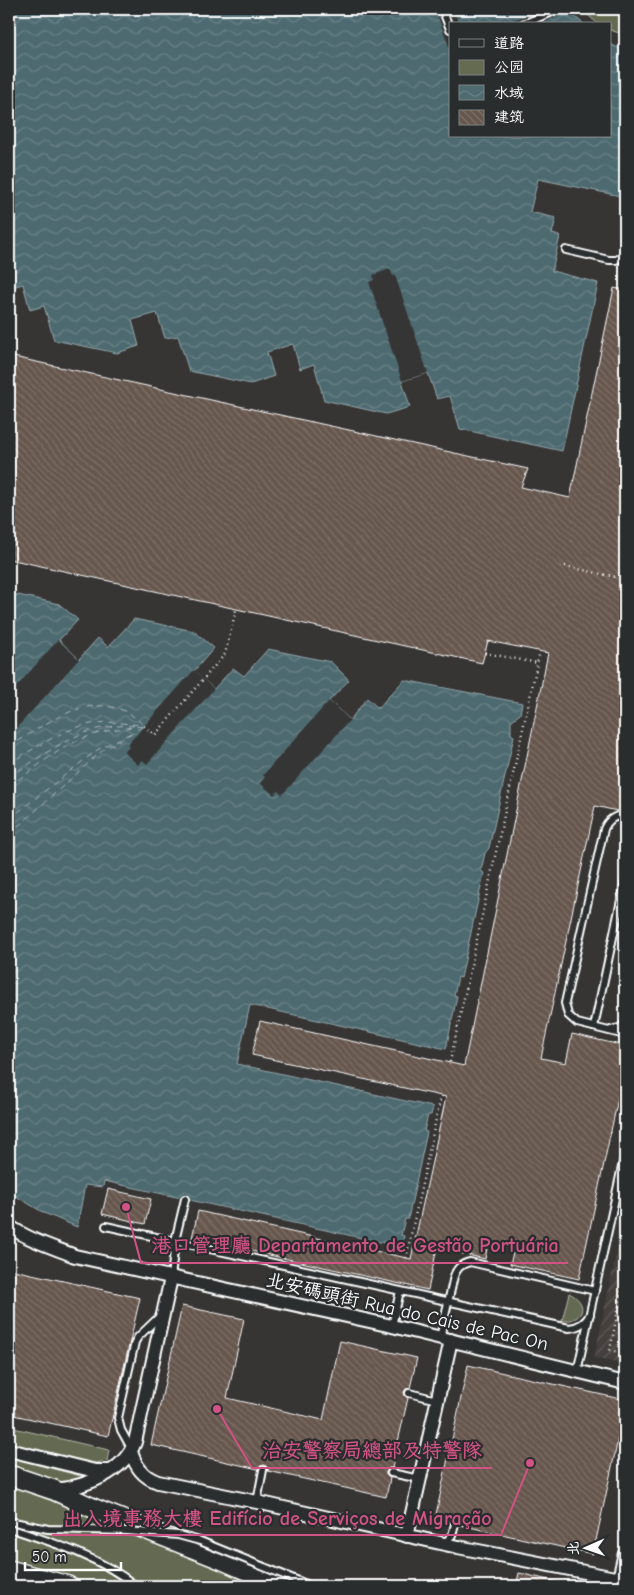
<svg xmlns="http://www.w3.org/2000/svg" width="634" height="1595" font-family="'Comic Neue','LXGW WenKai TC',sans-serif">
<style>
.industrial{fill:url(#industrial-furrows)}
.green{fill:#646b51;stroke:#b2b5a8}
.water{fill:url(#water-waves);stroke:#95a6aa}
.pier{fill:#363534}
.lines{fill:none;stroke-linecap:round;stroke-linejoin:round}
.ferry{stroke:#a6b5b8;stroke-width:1;stroke-dasharray:6 5;stroke-linecap:butt}
.building{fill:url(#building-back-hatch);stroke:#fff}
.lane-casing{stroke:#fff;stroke-width:10}
.street-casing{stroke:#fff;stroke-width:16}
.primary-casing{stroke:#fff;stroke-width:22}
.path{stroke:#fff;stroke-width:2.5;stroke-dasharray:1 4;stroke-linecap:butt}
.lane{stroke:#2a2d2e;stroke-width:6}
.street{stroke:#2a2d2e;stroke-width:12}
.primary{stroke:#2a2d2e;stroke-width:19}
.lane-bridge-casing{stroke:#fff;stroke-width:10;stroke-linecap:butt}
.lane-bridge{stroke:#2a2d2e;stroke-width:6}
.labels{text-anchor:middle;dominant-baseline:central;stroke-width:4.5;stroke-linejoin:round;paint-order:stroke}
.street-label{font-size:19px;fill:#fff;stroke:#2a2d2e}
.leader{fill:none;stroke:#d15284;stroke-width:2}
.callout-dot{fill:#d15284;stroke:#2a2d2e;stroke-width:2}
.callout-label{font-size:20px;text-anchor:middle;font-weight:bold;fill:#d15284;stroke:#2a2d2e;stroke-width:4.5;stroke-linejoin:round;paint-order:stroke}
</style>
<defs>
<pattern id="industrial-furrows" width="10" height="10" patternUnits="userSpaceOnUse" patternTransform="scale(1.25)"><rect width="10" height="10" fill="#443f3c"/><path d="M-1 1l2-2M0 10L10 0M9 11l2-2" fill="none" stroke="#605c59"/></pattern>
<pattern id="water-waves" width="16" height="10" patternUnits="userSpaceOnUse" patternTransform="scale(1.25)"><rect width="16" height="10" fill="#4e6b71"/><path d="M0 5q4-4 8 0t8 0" fill="none" stroke="#698186"/></pattern>
<pattern id="building-back-hatch" width="6" height="6" patternUnits="userSpaceOnUse" patternTransform="scale(1.25)"><rect width="6" height="6" fill="#66574d"/><path d="M-1 5l2 2M0 0l6 6M5-1l2 2" fill="none" stroke="#7d7068"/></pattern>
</defs>
<rect width="100%" height="100%" fill="#363534"/>
<filter id="ink" filterUnits="userSpaceOnUse"><feTurbulence type="fractalNoise" baseFrequency=".02" numOctaves="2"/><feDisplacementMap in="SourceGraphic" scale="10" xChannelSelector="R" yChannelSelector="G"/><feConvolveMatrix kernelMatrix="1 2 1 2 8 2 1 2 1" color-interpolation-filters="sRGB"/></filter>
<g filter="url(#ink)">
<path class="industrial" d="M625 1213V1365L594 1358Z"/>
<g class="green">
<path d="M581 9H625V35L610 30V24H598Z"/>
<path d="M569 1293C589 1303 585 1321 562 1321Z"/>
<path d="M9 1427 109 1450 107 1461 95 1463 73 1459 72 1461 9 1445Z"/>
<path d="M9 1457 84 1477 86 1479 62 1482 9 1467Z"/>
<path d="M9 1485 116 1525 245 1581 249 1586H48L9 1570Z"/>
</g>
<g class="water">
<path d="M9 9H565L584 24H450V136H610V44L625 51V197L538 179 530 212 556 218 552 234 560 236 552 271 598 283 562 451 460 429 450 396 437 399 428 373 402 381 410 407 386 414 324 400 314 364 300 369 293 344 267 352 274 376 251 384 189 371 178 336 165 338 157 313 132 320 139 346 117 353 54 340 44 306 30 310 23 284 9 288Z"/>
<path d="M9 593 59 604 78 620 59 640 79 659 98 638 108 647 134 619 194 631 214 648 194 671 214 689 233 668 244 676 268 649 331 662 349 680 329 701 350 720 367 698 378 708 404 680 522 703 520 714 511 721V734L514 736 489 848 485 853 481 871 484 873 461 978 458 977 454 995 457 996 446 1049 250 1005 237 1064 433 1107 431 1115H428L424 1131 427 1132 408 1219H405L401 1235 404 1236 402 1247 104 1181 103 1187 85 1185 77 1227 44 1213 9 1192Z"/>
</g>
<g class="pier">
<path d="M435 9H453L459 24H450V49Z"/>
<path d="M543 9H564L554 18 541 24H504Z"/>
<path d="M390 269 393 276 395 275 428 373 402 381 369 282 374 280 373 275Z"/>
<path d="M58 640 79 659 11 734 9 732V695Z"/>
<path d="M194 670 214 689 147 764 142 760 138 765 124 752 129 747 127 745Z"/>
<path d="M329 701 350 720 282 795 278 791 274 795 260 783 265 777 263 775Z"/>
</g>
<g class="lines">
<g class="ferry">
<path d="M9 747C43 726 83 693 125 711 132 714 138 721 144 725"/>
<path d="M9 763C37 748 65 726 98 723 112 721 127 724 141 725"/>
<path d="M9 777C35 761 64 738 93 730 108 726 123 725 139 726"/>
<path d="M9 786C34 770 58 747 87 737 105 730 124 728 144 726"/>
<path d="M9 819 97 750 133 732"/>
<path d="M9 833 23 822 103 750 144 726"/>
</g>
</g>
<g class="building">
<path d="M614 288 625 290V810L617 811 595 806 541 1058 566 1063 572 1034 625 1046V1066L579 1279 510 1264 514 1249 488 1243 485 1259 437 1248 428 1290 192 1238 198 1211 411 1259 446 1097 252 1055 260 1021 464 1066 548 653 488 641 482 663 9 559V356L528 469 521 487 570 498Z"/>
<path d="M108 1189 151 1199 145 1224 102 1214Z"/>
<path d="M9 1269 140 1298 108 1436 9 1414Z"/>
<path d="M182 1306 244 1319 227 1398 323 1420 340 1341 417 1358 410 1388 406 1389 404 1392 405 1396 408 1398 392 1468H389L386 1472V1475L390 1478 386 1497 268 1471V1468L264 1465 261 1466 258 1469 151 1445Z"/>
<path d="M468 1365 625 1400V1407L593 1554 460 1525 459 1521 456 1519 452 1520 450 1523 435 1519Z"/>
<path d="M519 1573 557 1582V1586H516Z"/>
</g>
<g class="lines">
<defs>
<g id="lane">
<path d="M442 9 450 29"/>
<path d="M523 24 550 13 554 9"/>
<path d="M566 250 609 260H616L625 255"/>
<path d="M625 815C615 815 608 820 604 829L565 1003 568 1015 577 1023 625 1035"/>
<path d="M594 1027 625 881"/>
<path d="M611 1030 620 1028 625 1023"/>
<path d="M106 1226 569 1328C579 1327 586 1323 590 1314"/>
<path d="M171 1278 175 1241 185 1199"/>
<path d="M392 1326 400 1291"/>
<path d="M440 1338 454 1276C457 1268 461 1264 470 1262L595 1291"/>
<path d="M577 1372 625 1153"/>
<path d="M409 1393 437 1400"/>
<path d="M131 1448 121 1430 118 1418 135 1342 138 1337 160 1316"/>
<path d="M391 1473 420 1479"/>
<path d="M257 1502 263 1470"/>
<path d="M9 1528C52 1542 100 1557 136 1586"/>
<path d="M445 1543 452 1535 455 1524"/>
</g>
<g id="street">
<path d="M9 1226C29 1240 52 1247 75 1256L392 1326 625 1383"/>
<path d="M9 1450 95 1471H110"/>
<path d="M131 1452C136 1467 143 1477 158 1482L257 1502 458 1547 625 1580"/>
<path d="M57 1490C87 1486 123 1473 135 1442L171 1278"/>
<path d="M407 1536 451 1340"/>
<path d="M619 1579 625 1553"/>
</g>
<g id="primary">
<path d="M9 1475 54 1490 95 1509 223 1560 283 1586"/>
<path d="M9 1570 68 1586"/>
</g>
</defs>
<use href="#lane" class="lane-casing"/>
<use href="#street" class="street-casing"/>
<use href="#primary" class="primary-casing"/>
<g class="path">
<path d="M560 565 625 579"/>
<path d="M485 653 538 663"/>
<path d="M144 726 155 735 225 654 236 610"/>
<path d="M450 1062 540 651"/>
<path d="M406 1258 441 1096"/>
<path d="M625 1276 610 1350 625 1354"/>
</g>
<use href="#lane" class="lane"/>
<use href="#street" class="street"/>
<use href="#primary" class="primary"/>
<defs>
<path id="lane-bridge" d="M9 1521 48 1529 127 1531 178 1535 200 1541 311 1586"/>
</defs>
<use href="#lane-bridge" class="lane-bridge-casing"/>
<use href="#lane-bridge" class="lane-bridge"/>
</g>
</g>
<g class="labels">
<g class="street-label">
<text transform="translate(407 1312) rotate(13)">北安碼頭街 Rua do Cais de Pac On</text>
</g>
</g>
<path class="leader" d="M126 1207L141 1263H568M217 1409L252 1468H492M530 1463L501 1535H52"/>
<g class="callout-dot">
<circle cx="126" cy="1207" r="5"/>
<circle cx="217" cy="1409" r="5"/>
<circle cx="530" cy="1463" r="5"/>
</g>
<g class="callout-label">
<text x="355" y="1252">港口管理廳 Departamento de Gestão Portuária</text>
<text x="372" y="1457">治安警察局總部及特警隊</text>
<text x="277" y="1525">出入境事務大樓 Edifício de Serviços de Migração</text>
</g>
<rect width="634" height="1595" fill="none" stroke="#2a2d2e" stroke-width="30"/>
<rect x="15" y="15" width="604" height="1565" fill="none" stroke="#fff" stroke-width="2" filter="url(#ink)"/>
<rect x="449" y="22" width="162" height="115" fill="#2a2d2e" stroke="#7f8182"/>
<rect x="459" y="39" width="25" height="8" fill="#2a2d2e" stroke="#7f8182"/>
<text x="494" y="48" font-size="15" fill="#ffffff">道路</text>
<rect x="459" y="60" width="25" height="15" fill="#646b51" stroke="#7f8182"/>
<text x="494" y="72" font-size="15" fill="#ffffff">公园</text>
<rect x="459" y="85" width="25" height="15" fill="url(#water-waves)" stroke="#7f8182"/>
<text x="494" y="98" font-size="15" fill="#ffffff">水域</text>
<rect x="459" y="110" width="25" height="15" fill="url(#building-back-hatch)" stroke="#7f8182"/>
<text x="494" y="122" font-size="15" fill="#ffffff">建筑</text>
<g transform="translate(586 1548) rotate(268)" stroke="#2a2d2e" stroke-width="4" paint-order="stroke">
<path d="M0-4L9 19L0 12L-9 19Z" fill="#ffffff"/>
<text y="-8" font-size="14" font-weight="bold" text-anchor="middle" fill="#ffffff">北</text>
</g>
<path d="M25 1562v8h96v-8" fill="none" stroke="#ffffff" stroke-width="2.5"/>
<text x="32" y="1562" font-size="15" fill="#ffffff" stroke="#2a2d2e" stroke-width="4" paint-order="stroke">50 m</text>
</svg>
